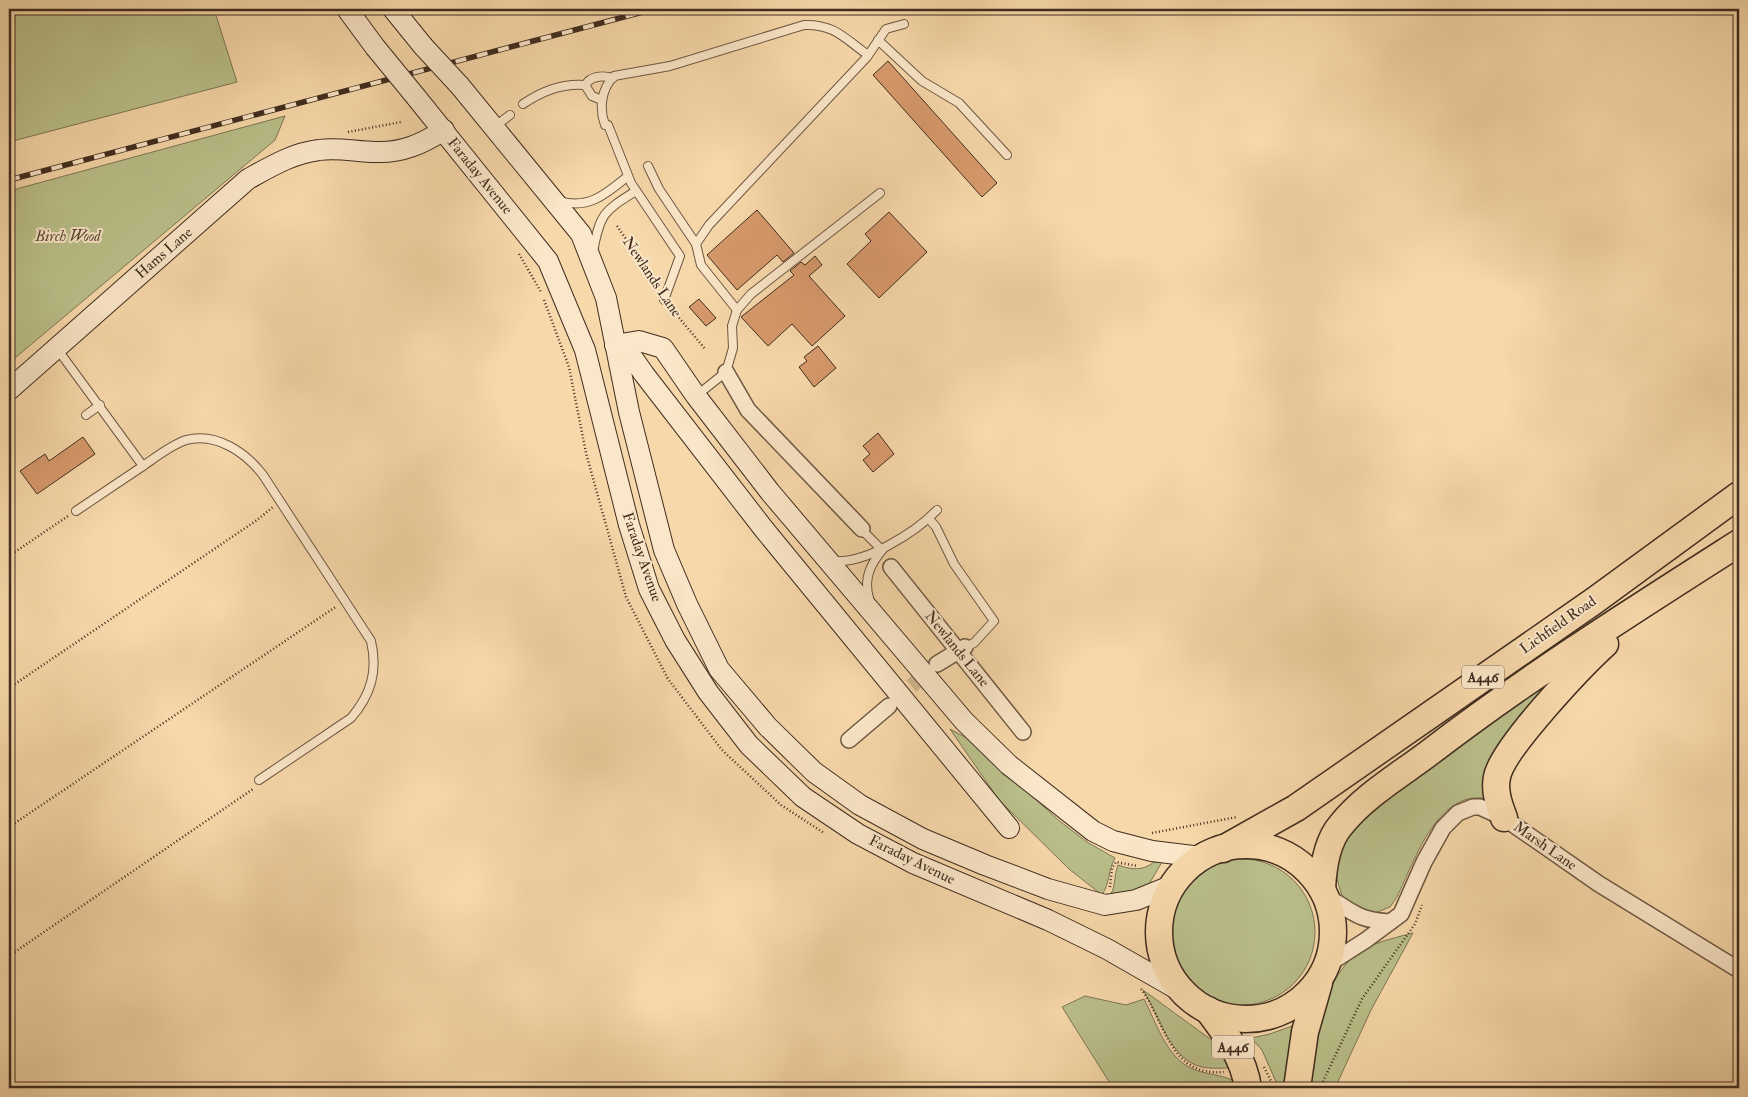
<svg xmlns="http://www.w3.org/2000/svg" width="1748" height="1097" font-family="'IM FELL Double Pica',serif">
<style>
.green{fill:#babf8a;stroke:#7d7654}
.building{fill:#d7996c;stroke:#402d1f}
.lines{fill:none;stroke-linecap:round;stroke-linejoin:round}
.street-tunnel{stroke:#d2b68e;stroke-width:15;stroke-dasharray:15 8;stroke-linecap:butt}
.lane-casing{stroke:#6e5842;stroke-width:10}
.street-casing{stroke:#6e5842;stroke-width:18}
.secondary-casing{stroke:#402d1f;stroke-width:22}
.highway-casing{stroke:#402d1f;stroke-width:29}
.path{stroke:#402d1f;stroke-width:2.5;stroke-dasharray:1 2.5;stroke-linecap:butt}
.lane{stroke:#fae6c8;stroke-width:8}
.street{stroke:#fae6c8;stroke-width:15}
.secondary{stroke:#fae6c8;stroke-width:20}
.highway{stroke:#f7d8aa;stroke-width:26}
.rail-casing{stroke:#402d1f;stroke-width:5.5}
.rail{stroke:#fae6c8;stroke-width:4;stroke-dasharray:11;stroke-linecap:butt}
.secondary-bridge-casing{stroke:#402d1f;stroke-width:22;stroke-linecap:butt}
.secondary-bridge{stroke:#fae6c8;stroke-width:20}
.labels{text-anchor:middle;dominant-baseline:central;stroke-width:4;stroke-linejoin:round;paint-order:stroke}
.shield{fill:#fae6c8;stroke:#786452;stroke-width:1}
.shield-label{font-size:14px;font-weight:bold;fill:#402d1f}
.street-label{font-size:15px;fill:#402d1f;stroke:#fae6c8}
.park-label{font-size:15px;font-style:italic;fill:#584a34;stroke:#fae6c8}
</style>
<rect width="100%" height="100%" fill="#f7d8aa"/>
<filter id="stains"><feTurbulence type="fractalNoise" baseFrequency=".004" numOctaves="4"/><feColorMatrix values="0 0 0 0 .2 0 0 0 0 .09 0 0 0 0 .02 0 0 0 .5 -.17"/></filter>
<radialGradient id="worn" r=".72"><stop offset=".6" stop-color="#630" stop-opacity="0"/><stop offset="1" stop-color="#630" stop-opacity=".3"/></radialGradient>
<g class="green">
<path d="M9 9H214L237 82 9 142Z"/>
<path d="M285 116 275 140 9 363V191Z"/>
<path d="M1577 659 1492 800C1439 784 1415 860 1397 897L1390 907 1370 915 1345 902C1325 858 1340 842 1370 811Z"/>
<path d="M950 729 974 742 1057 819 1087 842 1115 858C1108 870 1110 883 1102 895L1069 869 999 800Z"/>
<circle cx="1242" cy="932" r="73"/>
<path d="M1154 862H1162L1145 891 1111 894C1116 884 1114 875 1118 865 1132 870 1143 871 1154 862Z"/>
<path d="M1413 933 1371 1010 1335 1088H1308C1316 1044 1320 972 1366 948 1380 941 1398 937 1413 933Z"/>
<path d="M1143 990 1213 1041 1221 1049 1229 1068C1221 1068 1211 1069 1202 1067 1170 1060 1159 1015 1143 990Z"/>
<path d="M1085 996 1126 1005 1144 999C1156 1022 1167 1059 1193 1069 1206 1075 1221 1074 1234 1081L1236 1088H1113L1062 1007Z"/>
<path d="M1292 1026 1287 1084 1276 1082 1262 1050 1251 1038 1270 1034Z"/>
</g>
<g class="building">
<path d="M888 61 997 183 982 197 873 75Z"/>
<path d="M757 210 794 253 783 262 777 255 737 290 707 255Z"/>
<path d="M889 212 927 252 879 298 847 264 871 241 865 234Z"/>
<path d="M815 256 822 265 809 276 845 316 812 346 792 324 768 346 741 317 794 275 790 271 801 262 805 265Z"/>
<path d="M699 299 716 318 706 326 689 307Z"/>
<path d="M818 346 836 368 814 387 799 367 807 361 804 357Z"/>
<path d="M878 433 894 454 873 472 863 460 870 454 863 446Z"/>
<path d="M83 437 95 454 37 494 20 471 45 454 49 461Z"/>
</g>
<g class="lines">
<path class="street-tunnel" d="M894 701 931 669"/>
<defs>
<g id="lane">
<path d="M878 40 922 81 959 103 1007 155"/>
<path d="M602 100 592 96 585 85C591 76 602 75 613 78"/>
<path d="M523 104C542 91 562 83 585 85"/>
<path d="M494 127 510 115"/>
<path d="M648 166 659 189 696 244"/>
<path d="M560 201C589 210 607 193 628 176"/>
<path d="M593 252C600 213 604 211 636 191"/>
<path d="M664 300 680 256 631 183 608 125H605C599 109 601 89 614 76L670 66 804 25C835 24 845 39 868 55"/>
<path d="M737 310 701 265 696 244 709 225 867 57 886 29 904 24"/>
<path d="M58 350 143 466C156 457 171 445 186 440 217 432 246 453 263 475L371 641C378 671 371 695 351 718L259 780"/>
<path d="M696 396 726 372 733 348 732 326 737 310 751 294 880 193"/>
<path d="M86 415 100 405"/>
<path d="M76 511 143 466"/>
<path d="M929 519 936 527 954 564 994 621 974 643 965 647"/>
<path d="M865 533 880 548"/>
<path d="M832 560C862 567 917 531 937 510"/>
<path d="M869 598C863 578 871 563 884 548"/>
</g>
<g id="street">
<path d="M726 372 748 410 862 529"/>
<path d="M891 567 1023 732"/>
<path d="M937 664 965 647"/>
<path d="M849 740 889 706"/>
<path d="M1325 896C1354 911 1355 920 1390 922"/>
<path d="M1327 965 1366 940 1401 914 1424 862 1443 828 1458 813 1473 807H1480L1504 818 1599 884 1739 970"/>
</g>
<g id="secondary">
<path d="M347 9 375 47"/>
<path d="M393 9 423 46"/>
<path d="M460 86 581 234 606 298 629 412 664 550 687 604 719 669 768 727 814 772 860 805 923 839 985 865 1048 889 1105 905 1136 900 1173 885"/>
<path d="M416 97 548 261 585 350 629 525 649 589 675 640 708 692 749 745 803 797 858 834 913 863 1048 920 1107 949 1184 993"/>
<path d="M623 344 644 374 763 528 1009 828"/>
<path d="M615 345 639 341 663 348 696 396 770 492 964 721 1009 765 1093 831 1113 841 1152 851 1201 857"/>
<path d="M9 390 248 179C270 167 293 153 319 150 338 147 357 152 376 152 402 153 422 144 444 130"/>
</g>
<g id="highway">
<path d="M1504 818C1499 805 1494 791 1497 777 1502 749 1581 666 1605 644"/>
<circle cx="1246" cy="932" r="87"/>
<path d="M1223 849 1296 808 1594 601 1739 495"/>
<path d="M1322 889C1323 868 1327 841 1341 825 1364 796 1400 775 1429 753 1528 677 1634 610 1739 543"/>
<path d="M1208 1010C1226 1034 1244 1058 1248 1088"/>
<path d="M1297 1088 1305 1032 1319 983"/>
</g>
</defs>
<use href="#lane" class="lane-casing"/>
<use href="#street" class="street-casing"/>
<use href="#secondary" class="secondary-casing"/>
<use href="#highway" class="highway-casing"/>
<g class="path">
<path d="M348 132 401 122"/>
<path d="M617 226 644 265 657 289"/>
<path d="M519 254 541 292"/>
<path d="M544 300 569 367 586 453 626 597 668 679 722 750 781 805 824 833"/>
<path d="M670 307 706 350"/>
<path d="M9 556 68 516"/>
<path d="M9 688 257 520 273 507"/>
<path d="M9 827 337 606"/>
<path d="M1152 833 1237 817"/>
<path d="M1110 887 1112 868 1116 862 1137 866"/>
<path d="M9 956 253 789"/>
<path d="M1141 989C1166 1022 1169 1077 1224 1072"/>
<path d="M1264 1067 1272 1083 1277 1085"/>
<path d="M1320 1088 1362 999 1415 924 1422 905"/>
</g>
<use href="#lane" class="lane"/>
<use href="#street" class="street"/>
<use href="#secondary" class="secondary"/>
<use href="#highway" class="highway"/>
<defs>
<path id="rail" d="M9 180 654 9"/>
</defs>
<use href="#rail" class="rail-casing"/>
<use href="#rail" class="rail"/>
<defs>
<g id="secondary-bridge">
<path d="M423 46 460 86"/>
<path d="M375 47 416 97"/>
</g>
</defs>
<use href="#secondary-bridge" class="secondary-bridge-casing"/>
<use href="#secondary-bridge" class="secondary-bridge"/>
</g>
<g class="labels">
<g class="shield">
<rect x="1462" y="665.5" width="42" height="23" rx="4"/>
<rect x="1212" y="1035.5" width="42" height="23" rx="4"/>
</g>
<g class="shield-label">
<text x="1483" y="677">A446</text>
<text x="1233" y="1047">A446</text>
</g>
<g class="street-label">
<text transform="translate(480 176) rotate(51)">Faraday Avenue</text>
<text transform="translate(164 253) rotate(-41)">Hams Lane</text>
<text transform="translate(652 277) rotate(56)">Newlands Lane</text>
<text transform="translate(642 557) rotate(71)">Faraday Avenue</text>
<text transform="translate(1558 625) rotate(-35)">Lichfield Road</text>
<text transform="translate(957 649) rotate(51)">Newlands Lane</text>
<text transform="translate(1545 846) rotate(35)">Marsh Lane</text>
<text transform="translate(912 860) rotate(26)">Faraday Avenue</text>
</g>
<g class="park-label">
<text x="68" y="236">Birch Wood</text>
</g>
</g>
<rect width="1748" height="1097" fill="none" stroke="#f7d8aa" stroke-width="30"/>
<rect x="10" y="10" width="1728" height="1077" fill="none" stroke="#402d1f" stroke-width="2.5"/>
<rect x="15" y="15" width="1718" height="1067" fill="none" stroke="#402d1f"/>
<rect width="100%" height="100%" filter="url(#stains)"/>
<rect width="100%" height="100%" fill="url(#worn)"/>
</svg>
